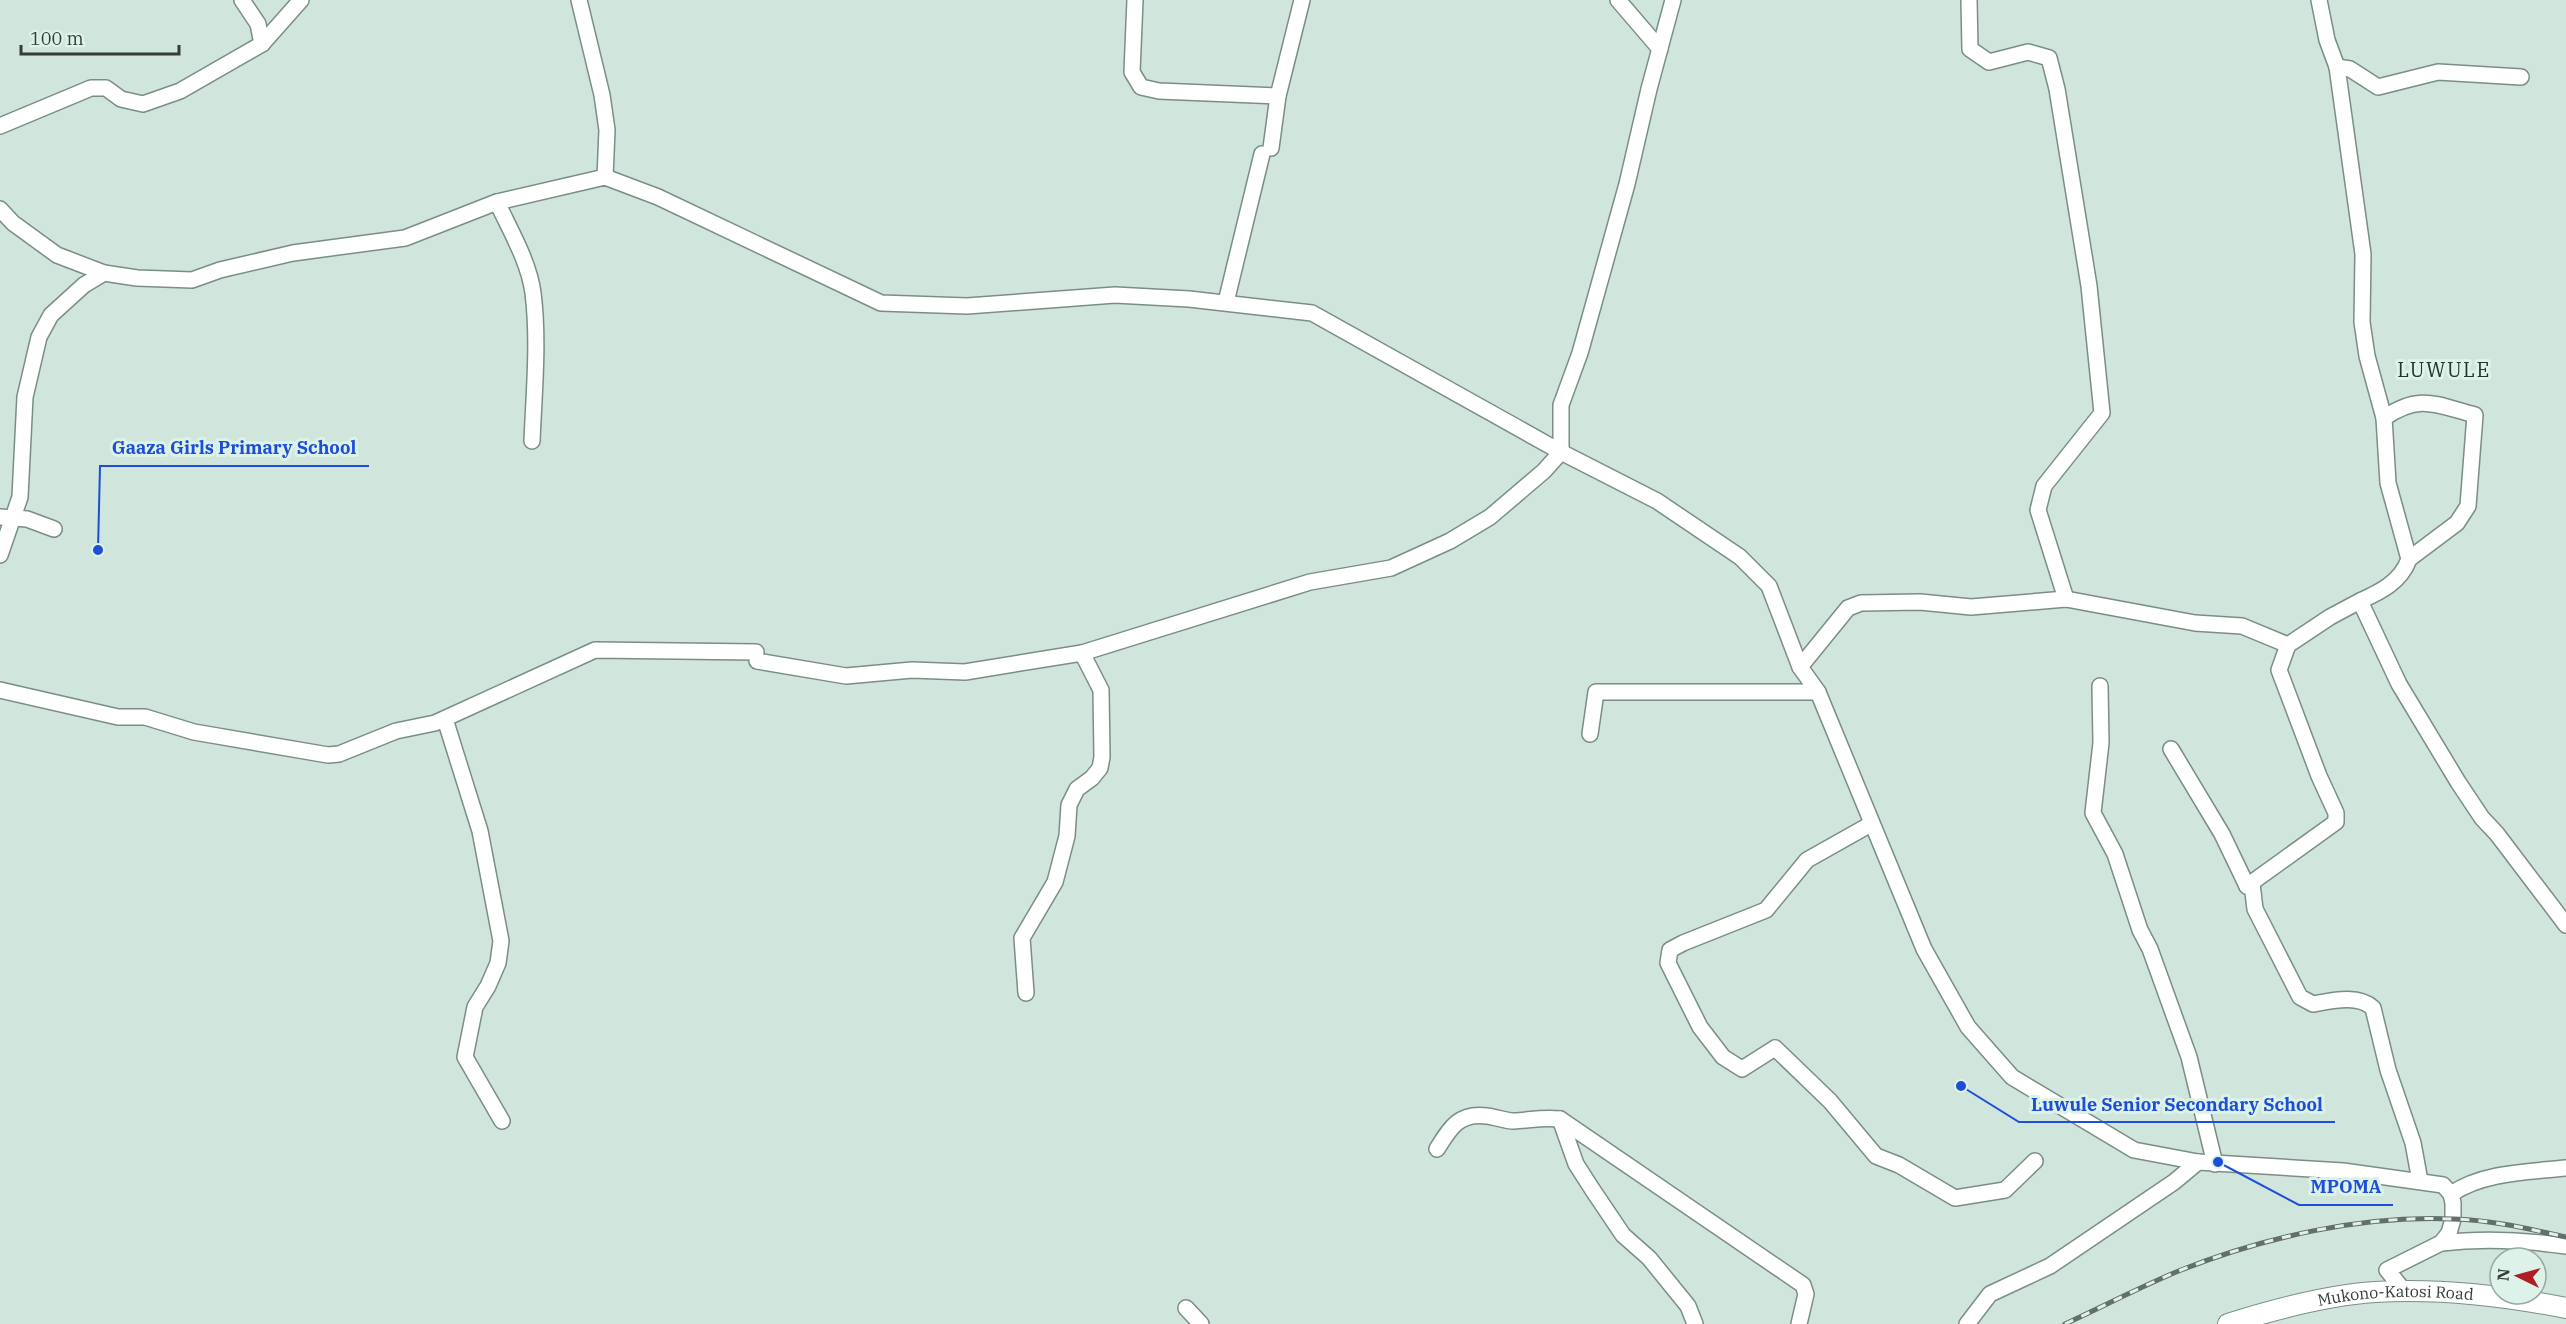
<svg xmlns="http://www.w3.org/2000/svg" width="2566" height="1324" font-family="'IBM Plex Serif',serif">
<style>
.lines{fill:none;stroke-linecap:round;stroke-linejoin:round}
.minor-casing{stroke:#7a8e85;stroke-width:18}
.major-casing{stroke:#7a8e85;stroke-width:22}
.minor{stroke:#fff;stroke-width:15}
.major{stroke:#fff;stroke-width:20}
.rail-casing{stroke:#636f6a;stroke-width:5}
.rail{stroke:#ddf2e8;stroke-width:3;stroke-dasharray:9;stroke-linecap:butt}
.labels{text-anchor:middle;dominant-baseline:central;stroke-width:6;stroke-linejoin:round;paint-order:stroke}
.street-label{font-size:16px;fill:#333c38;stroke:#ddf2e8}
.quarter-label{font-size:20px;letter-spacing:1.5px;fill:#25362f;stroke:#ddf2e8}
.leader{fill:none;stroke:#1d4ed8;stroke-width:2}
.callout-dot{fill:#1d4ed8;stroke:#ddf2e8;stroke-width:2}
.callout-label{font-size:18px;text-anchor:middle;font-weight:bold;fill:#1d4ed8;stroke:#ddf2e8;stroke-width:6;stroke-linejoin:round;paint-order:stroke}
</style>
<rect width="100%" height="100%" fill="#d0e5db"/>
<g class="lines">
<defs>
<g id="minor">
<path d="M579 0 602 95 607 130 605 177"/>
<path d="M1135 0 1132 72 1141 87 1159 91 1278 96"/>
<path d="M1618 0 1660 49"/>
<path d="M1969 0 1970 49 1989 62 2028 52 2049 58 2057 89 2089 286 2102 413 2044 486 2038 510 2066 599"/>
<path d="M2319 0 2327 40 2337 67 2363 254 2362 322 2367 356 2384 418 2388 483 2409 559C2401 582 2380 592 2360 601L2399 684 2458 782 2482 818 2497 834 2566 925"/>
<path d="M262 44 301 0"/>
<path d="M2337 67 2350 69 2378 87 2438 72 2521 77"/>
<path d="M0 126 91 88H106L121 99 143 104 180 91 262 44 258 24 242 0"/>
<path d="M1271 148 1278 96 1302 0"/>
<path d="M497 202C510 230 529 262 533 293 539 341 534 392 532 441"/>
<path d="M0 209 13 223 57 255 104 273 137 278 192 280 220 270 293 253 405 238 497 202 605 177 658 197 881 303 967 306 1115 295 1189 299 1312 313 1561 452 1657 501 1740 557 1769 586 1800 667 1818 692 1924 949 1968 1027 2012 1077 2134 1150 2198 1162 2343 1171 2443 1185 2451 1194 2453 1203V1219L2449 1233 2441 1243 2387 1270 2406 1293"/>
<path d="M1226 302 1262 154"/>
<path d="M2384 418C2420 393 2436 405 2475 415L2468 506 2457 523 2409 559"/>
<path d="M0 517 27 519 54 529"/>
<path d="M0 555 20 497 25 397 39 337 51 315 84 285 104 273"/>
<path d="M757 661 846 676 912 670 965 672 1082 653 1310 582 1391 568 1450 541 1490 517 1544 471 1561 452V405L1580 353 1627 184 1649 89 1673 0"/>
<path d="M1800 667 1848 608 1861 603 1920 602 1971 607 2066 599 2195 623 2242 626 2288 645"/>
<path d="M2100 686 2101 743 2093 813 2115 854 2140 930 2150 949 2189 1057 2215 1164"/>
<path d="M0 690 118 717H145L194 732 328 755 339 754 396 731 435 723 595 650 756 652"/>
<path d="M445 719 480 831 501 941 498 963 488 986 475 1007 465 1057 502 1121"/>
<path d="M1590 734 1596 692H1818"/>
<path d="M2171 749 2222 834 2247 886"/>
<path d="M1871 824 1807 860 1766 910 1683 943 1670 950 1668 963 1700 1027 1723 1057 1742 1069 1775 1048 1830 1101 1876 1156 1899 1165 1955 1198 2005 1190 2035 1161"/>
<path d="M2247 886 2252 884 2255 909 2300 997 2313 1004C2331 1001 2358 994 2373 1008L2388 1070 2413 1143 2420 1181"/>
<path d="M2247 886 2336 822V813L2319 776 2279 670 2288 645 2330 617 2360 601"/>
<path d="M1026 993 1022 938 1055 882 1067 836 1069 805 1077 789 1092 778 1100 768 1102 757 1101 690 1082 653"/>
<path d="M1560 1119 1576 1164 1592 1189 1623 1235 1649 1258 1688 1306 1695 1324"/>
<path d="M1437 1149C1450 1128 1459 1112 1487 1116 1496 1117 1505 1121 1514 1121 1530 1120 1544 1117 1560 1119L1803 1285 1806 1294 1799 1324"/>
<path d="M2451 1194C2483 1172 2528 1172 2566 1168"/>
<path d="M2441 1243C2483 1238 2524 1240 2566 1246"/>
<path d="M1186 1308 1201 1324"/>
<path d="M1967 1324 1990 1294 2050 1266 2174 1182 2198 1162"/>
</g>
<g id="major">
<path id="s1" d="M2228 1324C2272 1310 2329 1295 2375 1292 2437 1288 2505 1296 2566 1308"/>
</g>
</defs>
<use href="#minor" class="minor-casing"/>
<use href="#major" class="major-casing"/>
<use href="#minor" class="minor"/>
<use href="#major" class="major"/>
<defs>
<path id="rail" d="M2065 1324C2104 1306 2142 1286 2181 1270 2265 1237 2362 1215 2453 1219 2492 1220 2529 1229 2566 1237"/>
</defs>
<use href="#rail" class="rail-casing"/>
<use href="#rail" class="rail"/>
</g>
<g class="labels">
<g class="street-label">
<text stroke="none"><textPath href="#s1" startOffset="171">Mukono-Katosi Road</textPath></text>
</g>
<g class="quarter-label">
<text x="2444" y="369">LUWULE</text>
</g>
</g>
<path class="leader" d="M98 550L100 466H369M1961 1086L2019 1122H2335M2218 1162L2299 1205H2393"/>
<g class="callout-dot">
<circle cx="98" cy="550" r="6"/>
<circle cx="1961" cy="1086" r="6"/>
<circle cx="2218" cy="1162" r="6"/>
</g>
<g class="callout-label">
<text x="234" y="454">Gaaza Girls Primary School</text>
<text x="2177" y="1111">Luwule Senior Secondary School</text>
<text x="2346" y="1193">MPOMA</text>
</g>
<g transform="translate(2518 1276) rotate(275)"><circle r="28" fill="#ddf2e8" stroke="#99a9a2" stroke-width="1.5"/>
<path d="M0-4.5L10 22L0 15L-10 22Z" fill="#af1d25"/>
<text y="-9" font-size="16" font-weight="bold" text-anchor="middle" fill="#333c38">N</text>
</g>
<path d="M21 45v9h158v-9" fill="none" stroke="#333c38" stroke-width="3"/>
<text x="30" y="45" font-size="18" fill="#333c38" stroke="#ddf2e8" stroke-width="4.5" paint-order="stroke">100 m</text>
</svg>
